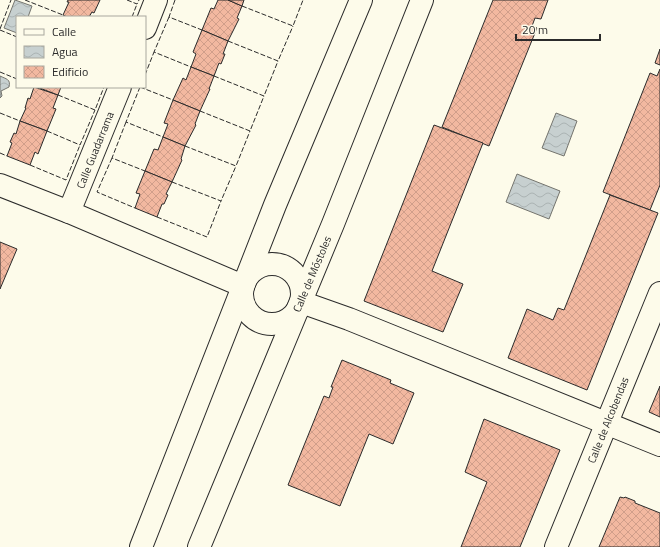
<svg xmlns="http://www.w3.org/2000/svg" width="660" height="547" font-family="'Titillium Web',sans-serif">
<style>
.water{fill:url(#water-waves);stroke:#74746e}
.building{fill:url(#building-cross-hatch);stroke:#2b2b2b}
.lines{fill:none;stroke-linecap:round;stroke-linejoin:round}
.minor-casing{stroke:#2b2b2b;stroke-width:24}
.secondary-casing{stroke:#2b2b2b;stroke-width:24}
.minor{stroke:#fdfbea;stroke-width:22}
.secondary{stroke:#fdfbea;stroke-width:22}
.fence{stroke:#2b2b2b;stroke-width:1;stroke-dasharray:5 2;stroke-linecap:butt}
.labels{text-anchor:middle;dominant-baseline:central;stroke-width:3;stroke-linejoin:round;paint-order:stroke}
.street-label{font-size:11px;fill:#2b2b2b;stroke:#fdfbea}
</style>
<defs>
<pattern id="water-waves" width="16" height="10" patternUnits="userSpaceOnUse"><rect width="16" height="10" fill="#c7d0d0"/><path d="M0 5q4-4 8 0t8 0" fill="none" stroke="#abb3b3"/></pattern>
<pattern id="building-cross-hatch" width="8" height="8" patternUnits="userSpaceOnUse"><rect width="8" height="8" fill="#f2b8a0"/><path d="M0 0l8 8M0 8l8-8" fill="none" stroke="#d09e8a"/></pattern>
</defs>
<rect width="100%" height="100%" fill="#fdfbea"/>
<g class="water">
<path d="M15 0 32 6 28 17H17V33L4 28Z"/>
<path d="M0 76C6 79 11 79 9 87L1 91 2 96 0 98Z"/>
<path d="M556 113 577 121 564 156 542 148Z"/>
<path d="M517 174 560 191 549 219 506 202Z"/>
</g>
<g class="building">
<path d="M68 0H100L94 13 92 12 89 17H67L63 15 69 2H67Z"/>
<path d="M218 0H228L242 6 237 18 239 19 228 41 202 30 211 8 214 9Z"/>
<path d="M228 0H244L242 6Z"/>
<path d="M493 0H548L541 19 535 18 532 26 537 28 489 146 442 127Z"/>
<path d="M202 30 228 41 223 54H225L221 64 219 63 214 76 191 67 196 54 193 52Z"/>
<path d="M660 49V65L655 63Z"/>
<path d="M191 67 214 76 209 89H210L200 111 173 100 183 78 186 80Z"/>
<path d="M660 69V185L650 210 603 192 650 73 657 76Z"/>
<path d="M34 87 58 95 53 108 56 109 47 131 20 121 26 108H25L28 98 30 99Z"/>
<path d="M37 87H61L58 95Z"/>
<path d="M173 100 200 111 195 124 196 125 185 146 163 137 168 124 164 123Z"/>
<path d="M20 121 47 131 38 154 35 152 30 165 7 156 12 143 10 142 14 133 16 134Z"/>
<path d="M434 125 483 143 432 271 463 284 443 332 364 301Z"/>
<path d="M163 137 185 146 181 159 182 160 172 182 145 171 154 149 158 150Z"/>
<path d="M145 171 172 182 166 194 168 195 164 204H162L157 217 135 208 140 194 136 193Z"/>
<path d="M610 195 658 213 587 390 508 358 527 309 553 320 558 308 564 310Z"/>
<path d="M0 242 17 249 0 289Z"/>
<path d="M342 360 391 380 390 383 414 393 393 444 369 434 340 506 288 485 324 396 329 398 333 387H331Z"/>
<path d="M660 386V417L649 412Z"/>
<path d="M484 419 560 450 520 547H461L487 482 465 472Z"/>
<path d="M620 497 624 498 625 497 635 501V503L660 513V547H599Z"/>
</g>
<g class="lines">
<defs>
<g id="minor">
<path d="M145 28 156 0"/>
<path d="M0 185 69 212 243 286"/>
<path d="M69 212 120 87"/>
<circle cx="272" cy="294" r="30"/>
<path d="M301 302 349 319 660 445"/>
<path d="M556 547 660 293"/>
</g>
<g id="secondary">
<path d="M141 547 275 205 361 0"/>
<path d="M199 547 333 224 422 0"/>
</g>
</defs>
<use href="#minor" class="minor-casing"/>
<use href="#secondary" class="secondary-casing"/>
<use href="#minor" class="minor"/>
<use href="#secondary" class="secondary"/>
<g class="fence">
<path d="M25 0 63 15"/>
<path d="M127 0 137 4 139 0"/>
<path d="M175 0 169 17 202 30"/>
<path d="M242 6 293 26 303 0"/>
<path d="M132 17 137 4"/>
<path d="M169 17 154 52 191 67"/>
<path d="M0 29 11 0"/>
<path d="M0 30 17 37"/>
<path d="M228 41 278 61 293 26"/>
<path d="M0 72 17 79"/>
<path d="M145 75 154 52"/>
<path d="M214 76 264 96 278 61"/>
<path d="M140 87 126 122 163 137"/>
<path d="M140 87 173 100"/>
<path d="M58 95 95 110 104 87"/>
<path d="M200 111 250 131 264 96"/>
<path d="M0 113 20 121"/>
<path d="M126 122 112 158 145 171"/>
<path d="M47 131 80 145 95 110"/>
<path d="M185 146 236 166 250 131"/>
<path d="M0 153 7 156"/>
<path d="M112 158 97 192 135 208"/>
<path d="M30 165 66 180 80 145"/>
<path d="M172 182 221 201 236 166"/>
<path d="M157 217 207 237 221 201"/>
</g>
</g>
<g class="labels">
<g class="street-label">
<text transform="translate(95 150) rotate(-68)">Calle Guadarrama</text>
<text transform="translate(312 274) rotate(-67)">Calle de Móstoles</text>
<text transform="translate(608 420) rotate(-68)">Calle de Alcobendas</text>
</g>
</g>
<rect x="16" y="16" width="130" height="72" fill="#fdfbea" stroke="#a9a89e"/>
<rect x="24" y="29" width="20" height="6" fill="#fdfbea" stroke="#a9a89e"/>
<text x="52" y="36" font-size="12" fill="#2b2b2b">Calle</text>
<rect x="24" y="46" width="20" height="12" fill="url(#water-waves)" stroke="#a9a89e"/>
<text x="52" y="56" font-size="12" fill="#2b2b2b">Agua</text>
<rect x="24" y="66" width="20" height="12" fill="url(#building-cross-hatch)" stroke="#a9a89e"/>
<text x="52" y="76" font-size="12" fill="#2b2b2b">Edificio</text>
<path d="M516 34v6h84v-6" fill="none" stroke="#2b2b2b" stroke-width="2"/>
<text x="522" y="34" font-size="12" fill="#2b2b2b" stroke="#fdfbea" stroke-width="3" paint-order="stroke">20 m</text>
</svg>
